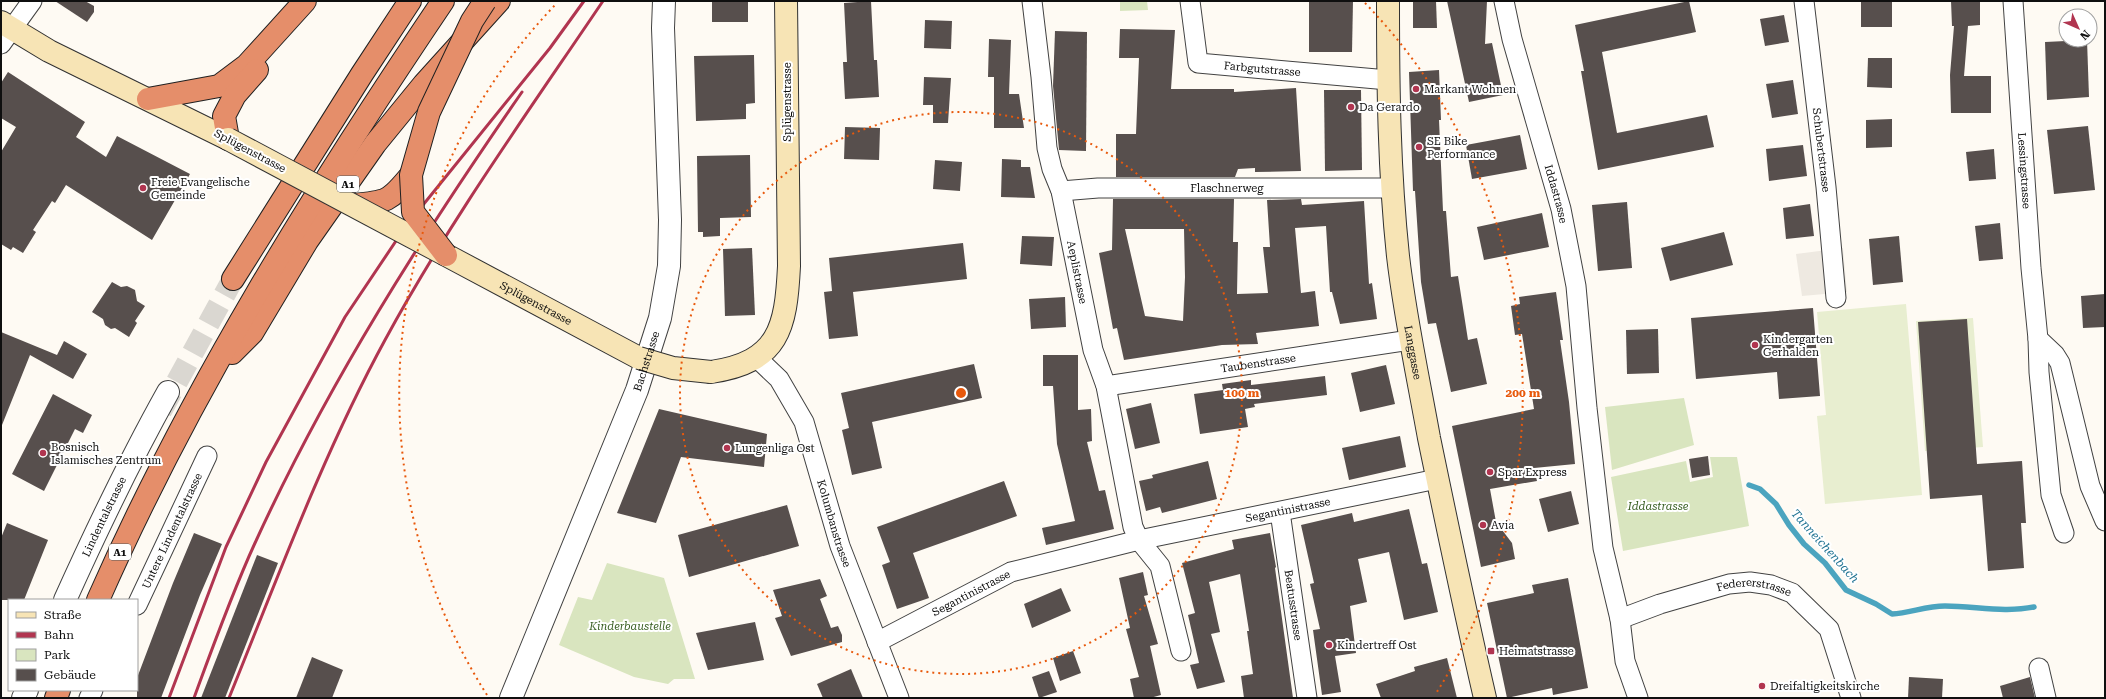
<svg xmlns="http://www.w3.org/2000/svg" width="2106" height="699" font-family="'Roboto Serif',serif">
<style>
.green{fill:#d9e5bf}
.pitch{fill:#e8eed0}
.plaza{fill:#eee9e1}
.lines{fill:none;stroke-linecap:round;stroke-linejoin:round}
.stream{stroke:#4ba4bf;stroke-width:5.5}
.building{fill:#574f4d;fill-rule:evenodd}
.motorway-tunnel{stroke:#dad7d1;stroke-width:22;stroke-dasharray:22 11;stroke-linecap:butt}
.minor-casing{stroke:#424242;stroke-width:21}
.tertiary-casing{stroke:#424242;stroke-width:24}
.secondary-casing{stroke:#313131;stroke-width:24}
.motorway-casing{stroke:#202020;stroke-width:24}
.minor{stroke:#fff;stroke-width:19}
.tertiary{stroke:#fff;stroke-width:22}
.secondary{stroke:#f7e4b5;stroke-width:22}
.motorway{stroke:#e58e6a;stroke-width:22}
.rail{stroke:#b13550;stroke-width:3}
.secondary-bridge-casing{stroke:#313131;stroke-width:24;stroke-linecap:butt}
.motorway-bridge-casing{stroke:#202020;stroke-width:24;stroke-linecap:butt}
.secondary-bridge{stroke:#f7e4b5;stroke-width:22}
.motorway-bridge{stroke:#e58e6a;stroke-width:22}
.ring{fill:none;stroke:#e8590c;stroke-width:2;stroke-dasharray:2 4}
.poi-dot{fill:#b13550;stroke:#fff;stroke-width:1.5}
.labels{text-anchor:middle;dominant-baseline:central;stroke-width:4;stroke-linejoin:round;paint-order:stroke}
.shield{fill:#fff;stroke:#575757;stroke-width:1}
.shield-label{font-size:10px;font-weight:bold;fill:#0f0f0f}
.street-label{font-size:11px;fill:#0f0f0f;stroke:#fff}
.poi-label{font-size:11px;fill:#0f0f0f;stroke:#fff;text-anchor:start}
.park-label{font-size:11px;font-style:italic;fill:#3c6126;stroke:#fff}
.water-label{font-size:12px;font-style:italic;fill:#257695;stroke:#fff}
.centre{fill:#e8590c;stroke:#fff;stroke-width:2}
.ring-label{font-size:12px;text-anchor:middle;font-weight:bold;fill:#e8590c;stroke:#fff;stroke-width:4;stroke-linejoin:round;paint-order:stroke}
</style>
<rect width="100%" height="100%" fill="#fefaf3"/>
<g class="green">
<path d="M1120 1H1147L1148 10 1120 11Z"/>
<path d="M1684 398 1694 445 1612 470 1605 407Z"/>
<path d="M1710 457H1737L1749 526 1623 551 1611 477 1686 461 1690 482 1713 477Z"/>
<path d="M607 563 664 578 695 679H674L668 684 634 677 559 645 578 597 592 600Z"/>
</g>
<g class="pitch">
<path d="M1906 304 1922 495 1825 504 1817 416 1826 415 1817 312Z"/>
<path d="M1973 318 1983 447 1925 451 1916 321Z"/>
</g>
<path class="plaza" d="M1843 248 1847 292 1802 296 1796 254Z"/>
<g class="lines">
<path class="stream" d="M1749 485 1760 489 1776 504 1789 525 1804 544 1825 563 1846 590 1876 604 1892 614C1910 613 1926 606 1945 606 1975 606 2004 613 2034 607"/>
</g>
<g class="building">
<path d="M55 1H85L94 6V12L87 22Z"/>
<rect x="712" y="1" width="36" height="21"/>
<path d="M871 1 874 60H877L879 97 845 99 843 62H847L844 3Z"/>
<path d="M1309 1H1353L1352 52H1309Z"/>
<path d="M1413 1H1436L1437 28H1413Z"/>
<path d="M1447 1H1487L1485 44 1492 43 1503 95 1469 102Z"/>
<path d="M1689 1 1696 32 1602 52 1617 133 1707 115 1714 147 1598 170 1581 71H1584L1575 25Z"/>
<rect x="1861" y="1" width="31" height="26"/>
<path d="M1951 1H1980V25L1968 26 1964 76H1991V113H1951L1950 75 1954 26H1952Z"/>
<path d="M1784 15 1789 42 1765 46 1760 19Z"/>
<path d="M925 20 952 21 951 49 924 48Z"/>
<path d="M1120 29 1175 30 1171 89H1234V92L1296 88 1301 171 1255 172V168L1238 169 1235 177H1116V134H1136L1139 58H1119Z"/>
<path d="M1055 31 1087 32 1086 151 1059 150 1053 86Z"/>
<path d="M989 39 1011 40 1009 94H1019L1024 128H994V77H988Z"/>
<path d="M2087 40 2089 97 2047 100 2045 42Z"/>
<path d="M754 55 755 103 746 104V119L696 121 694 56Z"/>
<path d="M1868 58H1892V88L1867 87Z"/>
<path d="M1439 70 1441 120H1439L1443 211H1446L1451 277 1458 276 1468 340 1477 338 1487 384 1451 392 1436 323 1428 324 1421 282 1415 191H1413L1409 72Z"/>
<path d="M8 72 85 122 76 137 106 157 117 136 190 174 152 240 66 185 55 203 52 201 33 230 36 232 23 253 13 247 11 250 1 244V152L16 127 1 118V83Z"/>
<path d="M924 77 951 78 948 123H933V105H923Z"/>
<path d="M1793 80 1798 114 1772 118 1766 84Z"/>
<path d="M1324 90H1361L1362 170 1325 171Z"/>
<path d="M1892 119V147L1866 148V120Z"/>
<path d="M2088 126 2095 190 2054 194 2047 130Z"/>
<path d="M845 127 880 128 879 160 844 159Z"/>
<path d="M1520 135 1527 169 1472 179 1466 145Z"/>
<path d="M1803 145 1807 176 1769 181 1766 149Z"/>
<path d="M1994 149 1996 179 1969 181 1966 152Z"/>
<path d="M750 155 751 217 720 218V236L703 237V232H698L697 156Z"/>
<path d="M1002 159 1021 160V167H1030L1035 198 1001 197Z"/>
<path d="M935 160 962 162 960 191 933 189Z"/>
<path d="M1113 199H1234L1233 242H1238L1237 294 1268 293 1263 247H1270L1267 200 1301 199 1302 205 1364 201 1369 284 1372 283 1377 319 1340 324 1332 292H1330L1326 226 1295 228 1301 293 1315 291 1319 326 1256 333 1258 344 1222 345 1124 360 1117 328 1113 329 1099 253 1112 250ZM1125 229H1184L1185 277 1183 321 1145 316Z"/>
<path d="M1627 202 1632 268 1598 271 1592 205Z"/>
<path d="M1810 204 1814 236 1786 239 1783 208Z"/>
<path d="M1542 213 1549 247 1484 260 1477 227Z"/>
<path d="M2000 223 2003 259 1979 261 1975 226Z"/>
<path d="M1724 232 1733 265 1670 281 1661 248Z"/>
<path d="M1022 236 1054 237 1052 266 1020 264Z"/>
<path d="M1899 236 1903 282 1873 285 1869 239Z"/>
<path d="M963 243 967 279 853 292 858 336 829 339 824 292 832 291 829 258Z"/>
<path d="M752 248 755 315 725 316 723 249Z"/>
<path d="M112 282 121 287 127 286 135 290 137 301 145 306 135 321 137 323 129 337 115 328 111 329 105 325 103 319 92 312Z"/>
<path d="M1556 292 1563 340H1560L1569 402 1575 464 1534 468 1537 481 1490 489 1496 522 1512 543 1515 559 1481 567 1452 426 1534 409 1522 334 1515 335 1511 306 1520 304 1519 297Z"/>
<path d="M2105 294V327L2083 328 2081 296Z"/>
<path d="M1065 297 1066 327 1031 329 1029 299Z"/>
<path d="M1813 308 1820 396 1779 399 1777 372 1696 379 1691 318Z"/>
<path d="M1967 319 1977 464 2022 461 2026 523H2021L2024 568 1988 571 1982 495 1930 499 1918 322Z"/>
<path d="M1658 329 1659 373 1627 374 1626 330Z"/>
<path d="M1 332 57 355 64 341 87 354 73 379 30 355 2 425Z"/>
<path d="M1043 355H1078V410L1091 409 1092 441 1087 442 1099 491 1105 490 1114 529 1046 545 1042 528 1075 521 1057 444 1053 386H1043Z"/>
<path d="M974 364 982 398 872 422 882 468 852 475 842 430 849 428 841 393Z"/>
<path d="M1386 365 1395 404 1360 412 1351 373Z"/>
<path d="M1325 376 1327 395 1254 404 1255 407 1245 409 1248 427 1200 434 1194 394 1223 390 1222 384 1251 380V385Z"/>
<path d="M53 394 92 415 83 433 75 429 44 491 12 474Z"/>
<path d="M1151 403 1160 443 1135 449 1126 409Z"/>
<path d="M659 409 767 434 764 467 681 457 656 523 617 513Z"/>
<path d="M1400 436 1406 467 1349 480 1342 448Z"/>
<path d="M1708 456 1710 475 1692 478 1689 459Z"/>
<path d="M1208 461 1217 499 1162 513 1160 507 1146 511 1139 481 1153 478 1152 475Z"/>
<path d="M1004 481 1017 516 913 553 929 598 897 609 882 565 890 562 877 527Z"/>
<path d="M1571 491 1579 524 1548 532 1539 499Z"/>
<path d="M787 505 799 546 689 577 678 535Z"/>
<path d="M1409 509 1422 564 1427 563 1438 612 1404 620 1389 552 1358 559 1367 602 1350 606 1356 653 1335 656 1341 692 1322 695 1313 630 1320 629 1310 584 1314 583 1301 525 1352 513 1354 522Z"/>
<path d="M7 523 48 540 24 600H1V538Z"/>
<path d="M194 533 222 544 200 595 161 698H137V678L173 583Z"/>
<path d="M1270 533 1276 567 1275 568 1293 698H1244L1241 676 1253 674 1247 631H1249L1240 574 1209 582 1220 632 1211 634 1225 682 1197 689 1190 665 1199 663 1188 615 1195 613 1182 563 1234 549 1232 540Z"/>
<path d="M257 555 278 563 225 698H201Z"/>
<path d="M1143 572 1148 595 1144 596 1158 644 1150 646 1161 695 1150 698H1134L1130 679 1139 677 1126 629 1130 628 1119 578Z"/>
<path d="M1568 578 1588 688 1553 695 1552 688 1507 698 1487 603 1534 593 1532 585Z"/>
<path d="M820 579 827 596 820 599 831 628 838 626 842 635V642L791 656 775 618 782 616 773 590Z"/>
<path d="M1061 588 1071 611 1032 628 1024 604Z"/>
<path d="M755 622 764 660 708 670 696 633Z"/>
<path d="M1073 651 1081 673 1060 681 1053 658Z"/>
<path d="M312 657 343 670 332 698H296Z"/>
<path d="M1447 658 1457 698H1381L1376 684 1415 671 1414 667Z"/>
<path d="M851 669 863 698H823L817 684Z"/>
<path d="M1049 671 1057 692 1039 698 1032 677Z"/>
<path d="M1909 677 1943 679 1942 698H1908Z"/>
<path d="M2030 677 2035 698H2003L2000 686Z"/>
</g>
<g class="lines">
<path class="motorway-tunnel" d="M161 411 233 279"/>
<defs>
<g id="minor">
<path id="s1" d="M1032 1 1041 77 1047 148 1052 169 1061 191 1093 350 1106 386 1133 527 1139 540 1160 566 1181 651"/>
<path id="s2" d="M1190 1 1198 63 1388 80"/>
<path id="s3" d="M1504 1 1512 39 1561 209 1576 286 1587 408 1603 548 1620 619 1625 661 1638 698"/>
<path id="s4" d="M1804 1 1826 187 1836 298"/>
<path id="s5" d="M2013 1 2031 268 2038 339 2055 355 2060 363 2090 486 2105 521"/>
<path d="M1 44 32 1"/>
<path id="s6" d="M1061 191 1098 188H1393"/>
<path d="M2038 339 2039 372 2051 495 2064 533"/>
<path id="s7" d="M757 358 779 379 804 422 840 546 899 698"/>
<path id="s8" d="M1106 386 1410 340"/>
<path id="s9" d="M1280 512 1307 698"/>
<path id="s10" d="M137 605 207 456"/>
<path id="s11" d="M1620 619 1660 604 1729 584 1750 582 1771 585 1792 593 1829 629 1851 698"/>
<path id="s12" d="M877 642 1011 572 1139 540 1437 479"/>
<path d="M2039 668 2046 698"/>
<path d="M89 698 93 690"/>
</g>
<g id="tertiary">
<path id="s13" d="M65 600C97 529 130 460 168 392"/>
<path d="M23 698 27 690"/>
<path id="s14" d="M511 698 637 390 660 318 669 266 670 220 663 28 664 1"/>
</g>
<g id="secondary">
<path id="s15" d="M1388 1C1388 86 1389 171 1398 256 1405 317 1418 377 1429 438 1447 525 1465 612 1485 698"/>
<path d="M1 22 49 51 228 139"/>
<path id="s16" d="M446 255 639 358"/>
<path d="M711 372C779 362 786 328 789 266L786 1"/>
</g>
<g id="motorway">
<path d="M148 99 219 86 247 65 305 1"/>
<path d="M228 139 224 116 235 95 257 70"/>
<path d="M353 205C387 202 389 202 411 175"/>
<path d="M233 279 362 74 410 1"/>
<path d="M232 353 252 333 307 241 375 144 424 84 499 1"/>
<path d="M98 600C191 389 314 192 443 1"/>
<path d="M56 698 59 690"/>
</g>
</defs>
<use href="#minor" class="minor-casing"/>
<use href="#tertiary" class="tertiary-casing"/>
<use href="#secondary" class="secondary-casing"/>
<use href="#motorway" class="motorway-casing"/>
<use href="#minor" class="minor"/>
<use href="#tertiary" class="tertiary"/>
<use href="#secondary" class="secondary"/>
<use href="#motorway" class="motorway"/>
<g class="rail">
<path d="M169 698 226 547 266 462 345 317 406 226 550 48 584 1"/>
<path d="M194 698C213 646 232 593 255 543 328 383 422 236 522 92"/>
<path d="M229 698C278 577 323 454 385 340 449 222 528 112 603 1"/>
</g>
<defs>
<g id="secondary-bridge">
<path d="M228 139 446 255"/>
<path d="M639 358 673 368 711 372"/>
</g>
<path id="motorway-bridge" d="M446 255 413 212 411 175 429 112 472 21 485 1"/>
</defs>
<use href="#secondary-bridge" class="secondary-bridge-casing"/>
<use href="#motorway-bridge" class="motorway-bridge-casing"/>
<use href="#secondary-bridge" class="secondary-bridge"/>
<use href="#motorway-bridge" class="motorway-bridge"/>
</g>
<g class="ring">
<circle cx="961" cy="393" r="281"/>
<path d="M487 695A562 562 0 0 1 557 3M1365 3A562 562 0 0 1 1435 695"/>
</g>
<g class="poi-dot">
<circle cx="1416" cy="89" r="4"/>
<circle cx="1351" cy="107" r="4"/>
<circle cx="1419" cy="147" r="4"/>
<circle cx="143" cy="188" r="4"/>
<circle cx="1755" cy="345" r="4"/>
<circle cx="727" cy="448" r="4"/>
<circle cx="43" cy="453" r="4"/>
<circle cx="1490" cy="472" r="4"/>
<circle cx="1483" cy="525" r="4"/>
<circle cx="1329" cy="645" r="4"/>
<rect x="1487" y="647" width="8" height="8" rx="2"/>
<circle cx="1762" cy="686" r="4"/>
</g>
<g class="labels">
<g class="shield">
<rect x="337" y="176" width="22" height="16" rx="3"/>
<rect x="109" y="544" width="22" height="16" rx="3"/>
</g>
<g class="shield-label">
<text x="348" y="184">A1</text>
<text x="120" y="552">A1</text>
</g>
<g class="street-label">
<text stroke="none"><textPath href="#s2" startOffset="127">Farbgutstrasse</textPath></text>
<text transform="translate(787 102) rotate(-90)">Splügenstrasse</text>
<text stroke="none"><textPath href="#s4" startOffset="150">Schubertstrasse</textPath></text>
<text transform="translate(250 151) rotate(28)">Splügenstrasse</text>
<text stroke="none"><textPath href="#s5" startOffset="170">Lessingstrasse</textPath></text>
<text stroke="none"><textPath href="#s6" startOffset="166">Flaschnerweg</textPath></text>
<text stroke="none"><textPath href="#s3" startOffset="200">Iddastrasse</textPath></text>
<text stroke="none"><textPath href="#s1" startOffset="276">Aeplistrasse</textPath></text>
<text stroke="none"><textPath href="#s16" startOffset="102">Splügenstrasse</textPath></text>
<text stroke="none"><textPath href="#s15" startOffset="353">Langgasse</textPath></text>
<text stroke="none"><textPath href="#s14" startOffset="363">Bachstrasse</textPath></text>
<text stroke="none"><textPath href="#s8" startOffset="154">Taubenstrasse</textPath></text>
<text stroke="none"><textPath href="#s12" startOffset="435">Segantinistrasse</textPath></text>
<text stroke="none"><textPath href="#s13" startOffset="92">Lindentalstrasse</textPath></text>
<text stroke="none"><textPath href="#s7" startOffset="186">Kolumbanstrasse</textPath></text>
<text stroke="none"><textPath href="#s10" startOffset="82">Untere Lindentalstrasse</textPath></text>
<text stroke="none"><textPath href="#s11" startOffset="140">Federerstrasse</textPath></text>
<text stroke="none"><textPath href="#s12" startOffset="106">Segantinistrasse</textPath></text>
<text stroke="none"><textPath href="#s9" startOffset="94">Beatusstrasse</textPath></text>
</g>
<g class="poi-label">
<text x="1424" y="89">Markant Wohnen</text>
<text x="1359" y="107">Da Gerardo</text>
<text x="1427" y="141">SE Bike<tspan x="1427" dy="13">Performance</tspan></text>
<text x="151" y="182">Freie Evangelische<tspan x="151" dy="13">Gemeinde</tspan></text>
<text x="1763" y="339">Kindergarten<tspan x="1763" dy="13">Gerhalden</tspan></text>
<text x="51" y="447">Bosnisch<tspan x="51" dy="13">Islamisches Zentrum</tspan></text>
<text x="735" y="448">Lungenliga Ost</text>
<text x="1498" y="472">Spar Express</text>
<text x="1491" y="525">Avia</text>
<text x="1337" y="645">Kindertreff Ost</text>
<text x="1499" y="651">Heimatstrasse</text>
<text x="1770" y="686">Dreifaltigkeitskirche</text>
</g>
<g class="park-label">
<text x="1658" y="506">Iddastrasse</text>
<text x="630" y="626">Kinderbaustelle</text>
</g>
<g class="water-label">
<text transform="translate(1825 546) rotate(48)">Tanneichenbach</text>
</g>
</g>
<circle cx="961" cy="393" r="6" class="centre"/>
<g class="ring-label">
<text x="1242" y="397">100 m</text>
<text x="1523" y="397">200 m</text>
</g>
<rect width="2106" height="699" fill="none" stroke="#0f0f0f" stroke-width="4"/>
<rect x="8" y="599" width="130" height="92" fill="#ffffff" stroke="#9f9f9f"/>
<rect x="16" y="612" width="20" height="6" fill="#f7e4b5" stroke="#9f9f9f"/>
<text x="44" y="619" font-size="12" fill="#0f0f0f">Straße</text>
<rect x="16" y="632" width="20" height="6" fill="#b13550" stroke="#9f9f9f"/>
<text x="44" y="639" font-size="12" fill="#0f0f0f">Bahn</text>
<rect x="16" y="649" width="20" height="12" fill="#d9e5bf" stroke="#9f9f9f"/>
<text x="44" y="659" font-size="12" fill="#0f0f0f">Park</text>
<rect x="16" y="669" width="20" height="12" fill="#574f4d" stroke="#9f9f9f"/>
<text x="44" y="679" font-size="12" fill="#0f0f0f">Gebäude</text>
<g transform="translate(2078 28) rotate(135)"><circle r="19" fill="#ffffff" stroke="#9f9f9f"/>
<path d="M0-3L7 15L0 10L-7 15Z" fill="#b13550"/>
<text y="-6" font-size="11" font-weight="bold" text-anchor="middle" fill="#0f0f0f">N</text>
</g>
</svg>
